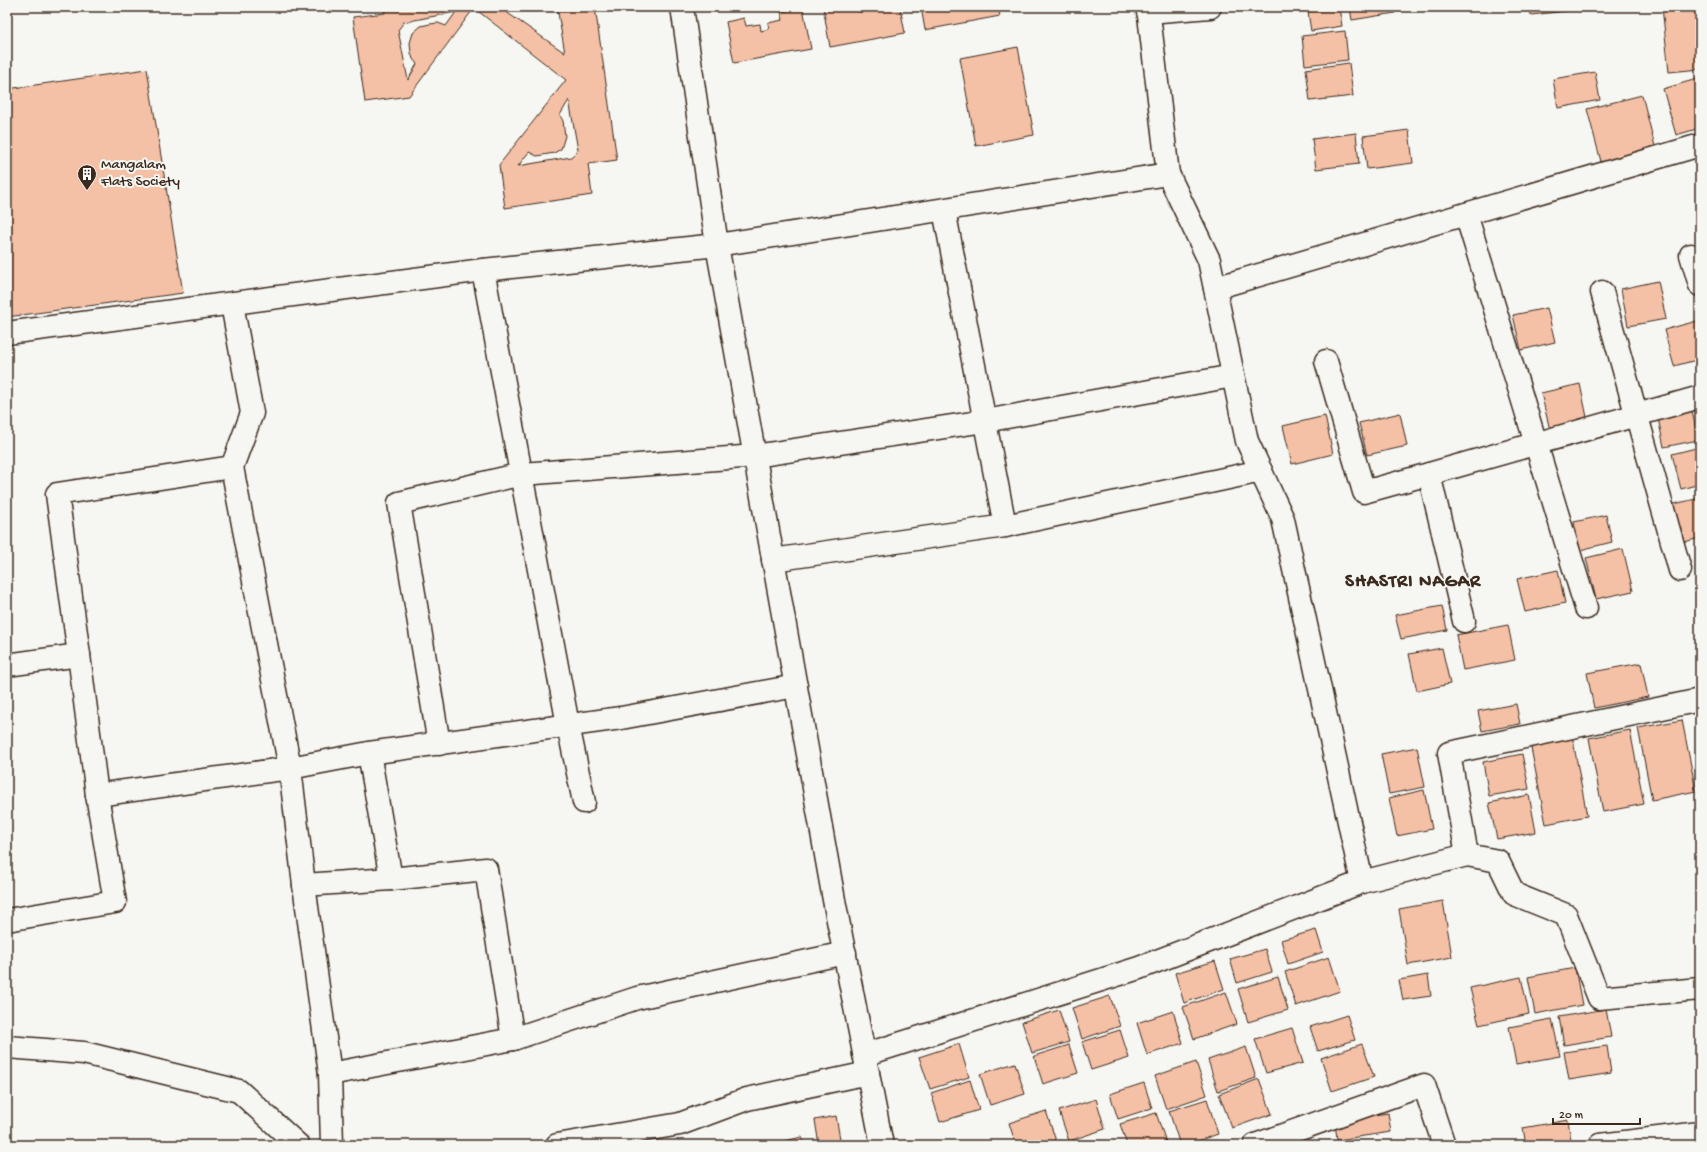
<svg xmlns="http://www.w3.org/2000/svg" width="1707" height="1152" font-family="'Gochi Hand',sans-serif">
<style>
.building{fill:#f5c1a6;stroke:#3b2a1e;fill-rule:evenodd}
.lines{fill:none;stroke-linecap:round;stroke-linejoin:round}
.street-casing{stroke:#3b2a1e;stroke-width:25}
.secondary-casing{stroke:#3b2a1e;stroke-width:25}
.street{stroke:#f6f6f2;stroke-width:22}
.secondary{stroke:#f6f6f2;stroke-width:22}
.labels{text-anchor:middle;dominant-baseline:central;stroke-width:4;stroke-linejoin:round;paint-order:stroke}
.poi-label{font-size:15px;fill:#3b2a1e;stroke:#f6f6f2;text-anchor:start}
.district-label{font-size:19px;font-weight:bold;letter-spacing:1px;fill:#3b2a1e;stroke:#f6f6f2}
</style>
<rect width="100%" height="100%" fill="#f6f6f2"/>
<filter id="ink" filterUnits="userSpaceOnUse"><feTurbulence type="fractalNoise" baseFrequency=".025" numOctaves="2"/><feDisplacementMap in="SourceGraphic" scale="8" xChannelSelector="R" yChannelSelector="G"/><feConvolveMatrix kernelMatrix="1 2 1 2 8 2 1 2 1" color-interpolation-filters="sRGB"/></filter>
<g filter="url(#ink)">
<g class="building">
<path d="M384 7H499L565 53 557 7H595L617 160 588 164 592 195 505 208 499 165 566 80 474 8 409 96 365 102 353 17 385 13ZM456 12 446 26 438 23 430 24 421 26 413 33 410 43 411 53 413 59 417 64 408 80 398 30 404 22ZM569 100 578 150 571 157 518 166 529 152 537 156 554 153 561 149 565 136 563 121 560 115Z"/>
<path d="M823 7H858L859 12 866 11 865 7H900L905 33 830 47Z"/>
<path d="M921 7H998L1000 16 925 30Z"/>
<path d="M1350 7H1394L1395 13 1352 20Z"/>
<path d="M1530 7H1574L1575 10 1531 15Z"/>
<path d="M1662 7H1700V69L1669 72Z"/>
<path d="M803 8 811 49 734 63 726 22 744 18 746 26 760 24 761 31 769 29 768 23 783 20 781 12Z"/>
<path d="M1339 8 1342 26 1311 31 1308 12Z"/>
<path d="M1345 31 1348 60 1305 65 1302 36Z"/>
<path d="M1018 47 1034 135 976 146 960 58Z"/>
<path d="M1349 63 1353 96 1310 101 1306 69Z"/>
<path d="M147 69 183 293 7 317V89Z"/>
<path d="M1595 72 1600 100 1558 108 1553 79Z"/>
<path d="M1700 78V128L1676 135 1663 89Z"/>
<path d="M1642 95 1657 154 1603 169 1587 109Z"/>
<path d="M1409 130 1413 163 1367 169 1363 136Z"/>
<path d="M1356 133 1359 164 1316 169 1312 139Z"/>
<path d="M1658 281 1666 319 1628 326 1621 289Z"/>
<path d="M1547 308 1555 342 1521 350 1513 315Z"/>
<path d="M1697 321 1700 333V359L1674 366 1664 330Z"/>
<path d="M1580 384 1588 422 1550 430 1541 393Z"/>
<path d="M1692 411 1698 440 1664 447 1658 418Z"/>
<path d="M1400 413 1407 446 1367 455 1359 423Z"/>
<path d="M1325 416 1333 454 1292 464 1283 426Z"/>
<path d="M1700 447V484L1681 489 1672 454Z"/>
<path d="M1700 498V538L1680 543 1670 505Z"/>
<path d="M1606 515 1612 542 1580 550 1574 522Z"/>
<path d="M1623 549 1633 591 1596 599 1586 558Z"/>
<path d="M1558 570 1565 603 1525 612 1517 579Z"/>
<path d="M1442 606 1447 630 1401 639 1395 615Z"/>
<path d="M1508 625 1515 660 1463 670 1456 635Z"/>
<path d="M1442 648 1450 684 1417 691 1409 654Z"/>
<path d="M1641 663 1648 697 1594 708 1587 673Z"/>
<path d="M1516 704 1520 724 1482 731 1478 711Z"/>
<path d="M1682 720 1696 791 1652 800 1638 728Z"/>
<path d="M1630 730 1644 804 1603 812 1589 738Z"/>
<path d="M1572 735 1587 816 1546 824 1530 743Z"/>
<path d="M1417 747 1425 787 1389 794 1381 754Z"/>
<path d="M1522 754 1529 789 1489 796 1483 762Z"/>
<path d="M1424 790 1432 829 1397 836 1389 798Z"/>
<path d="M1529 795 1536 832 1497 839 1489 803Z"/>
<path d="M1443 901 1452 957 1408 965 1399 909Z"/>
<path d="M1316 930 1323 952 1288 964 1281 940Z"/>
<path d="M1265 949 1272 972 1237 983 1230 959Z"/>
<path d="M1329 957 1340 991 1296 1006 1285 972Z"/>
<path d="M1215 961 1224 989 1184 1003 1175 973Z"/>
<path d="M1575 968 1582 1005 1535 1014 1528 977Z"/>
<path d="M1428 975 1431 996 1403 1000 1399 980Z"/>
<path d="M1278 977 1288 1010 1248 1022 1238 989Z"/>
<path d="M1521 977 1529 1014 1479 1025 1470 988Z"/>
<path d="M1226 992 1237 1024 1194 1039 1183 1007Z"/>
<path d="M1110 996 1120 1026 1082 1039 1072 1008Z"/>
<path d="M1606 1009 1611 1037 1564 1045 1559 1017Z"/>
<path d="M1059 1010 1069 1042 1032 1053 1022 1022Z"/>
<path d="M1173 1011 1183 1043 1147 1055 1137 1023Z"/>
<path d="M1347 1015 1355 1040 1318 1051 1310 1027Z"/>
<path d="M1552 1019 1560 1056 1516 1064 1509 1027Z"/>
<path d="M1292 1028 1303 1063 1266 1073 1255 1039Z"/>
<path d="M1120 1030 1129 1058 1091 1070 1082 1042Z"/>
<path d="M959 1044 969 1077 930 1089 919 1057Z"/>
<path d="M1362 1044 1374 1077 1332 1091 1321 1058Z"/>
<path d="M1069 1045 1078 1073 1043 1084 1034 1056Z"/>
<path d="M1607 1046 1611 1073 1569 1080 1564 1052Z"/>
<path d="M1246 1047 1256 1078 1218 1091 1208 1060Z"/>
<path d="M1196 1062 1207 1095 1166 1109 1155 1076Z"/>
<path d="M1015 1063 1025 1094 990 1105 980 1074Z"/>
<path d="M1259 1079 1272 1114 1232 1128 1219 1094Z"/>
<path d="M970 1080 979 1110 940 1122 931 1093Z"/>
<path d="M1144 1083 1152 1108 1118 1119 1110 1094Z"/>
<path d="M1096 1099 1105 1129 1069 1141 1059 1111Z"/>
<path d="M1207 1099 1218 1134 1186 1145H1180L1169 1111Z"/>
<path d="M1046 1111 1057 1144 1053 1145H1016L1009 1123Z"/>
<path d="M1156 1113 1166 1142 1155 1145H1127L1120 1124Z"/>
<path d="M1388 1113 1391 1132 1337 1140 1335 1121Z"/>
<path d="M836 1116 841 1145H819L815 1120Z"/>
<path d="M1568 1120 1571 1141 1548 1145H1526L1523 1128Z"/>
<path d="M802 1137 804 1145H767Z"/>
</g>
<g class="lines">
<defs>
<g id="street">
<path d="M682 7 717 245"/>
<path d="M1148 12 1210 7"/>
<path d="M944 210 1005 526"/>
<path d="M1466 214 1586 608"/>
<path d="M1691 255 1700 285"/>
<path d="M483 270 568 725 584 802"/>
<path d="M1215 288 1700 145"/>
<path d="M1602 292 1680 570"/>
<path d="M1326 361 1364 492 1429 474 1464 621"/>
<path d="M1429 474 1700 397"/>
<path d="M773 560 1005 526 1261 471"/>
<path d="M7 665 79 655 57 494 232 467 252 413 232 304"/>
<path d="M439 744 399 503 522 474 755 456 985 421 1233 376"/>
<path d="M369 753 391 879 486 869 513 1039"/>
<path d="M97 795 290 768 232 467"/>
<path d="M1467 855 1498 861 1514 894 1566 915 1599 998 1700 989"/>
<path d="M1362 882 1467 855 1449 753 1700 700"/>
<path d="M304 885 391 879"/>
<path d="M7 920 115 902 97 795 79 655"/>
<path d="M7 1047 84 1053 239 1091 298 1145"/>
<path d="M864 1055 1139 968 1362 882 1283 519 1247 441 1209 260 1168 174"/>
<path d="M330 1074 513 1039 637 998 845 953"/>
<path d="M332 1145 330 1074 304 885 290 768 369 753 621 718 796 686"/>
<path d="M557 1145 680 1124 747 1099 868 1073"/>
<path d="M1255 1145 1424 1085 1444 1145"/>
<path d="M1600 1145 1700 1133"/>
</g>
<g id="secondary">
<path d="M7 333 483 270 717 245"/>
<path d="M882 1145 834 900 717 245 1168 174 1148 7"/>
</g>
</defs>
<use href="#street" class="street-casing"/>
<use href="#secondary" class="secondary-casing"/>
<use href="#street" class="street"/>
<use href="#secondary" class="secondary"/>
</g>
</g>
<defs>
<symbol id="building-pin" viewBox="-11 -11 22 30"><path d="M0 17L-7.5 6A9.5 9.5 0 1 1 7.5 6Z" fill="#3b2a1e" stroke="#f6f6f2"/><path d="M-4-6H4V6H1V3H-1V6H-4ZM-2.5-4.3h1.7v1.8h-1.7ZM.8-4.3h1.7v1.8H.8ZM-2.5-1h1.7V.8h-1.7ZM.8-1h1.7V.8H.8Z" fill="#fff"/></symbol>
</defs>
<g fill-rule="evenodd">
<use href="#building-pin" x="76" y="163" width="22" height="30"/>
</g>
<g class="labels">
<g class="poi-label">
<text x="101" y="165">Mangalam<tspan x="101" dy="17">Flats Society</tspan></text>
</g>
<g class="district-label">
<text x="1413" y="582">SHASTRI NAGAR</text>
</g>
</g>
<rect width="1707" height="1152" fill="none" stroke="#f6f6f2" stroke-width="24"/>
<rect x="12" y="12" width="1683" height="1128" fill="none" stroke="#3b2a1e" stroke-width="1.5" filter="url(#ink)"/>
<path d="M1553 1118v6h87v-6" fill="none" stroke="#3b2a1e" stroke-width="2"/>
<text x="1559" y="1118" font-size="12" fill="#3b2a1e" stroke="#f6f6f2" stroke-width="3" paint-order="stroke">20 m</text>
</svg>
